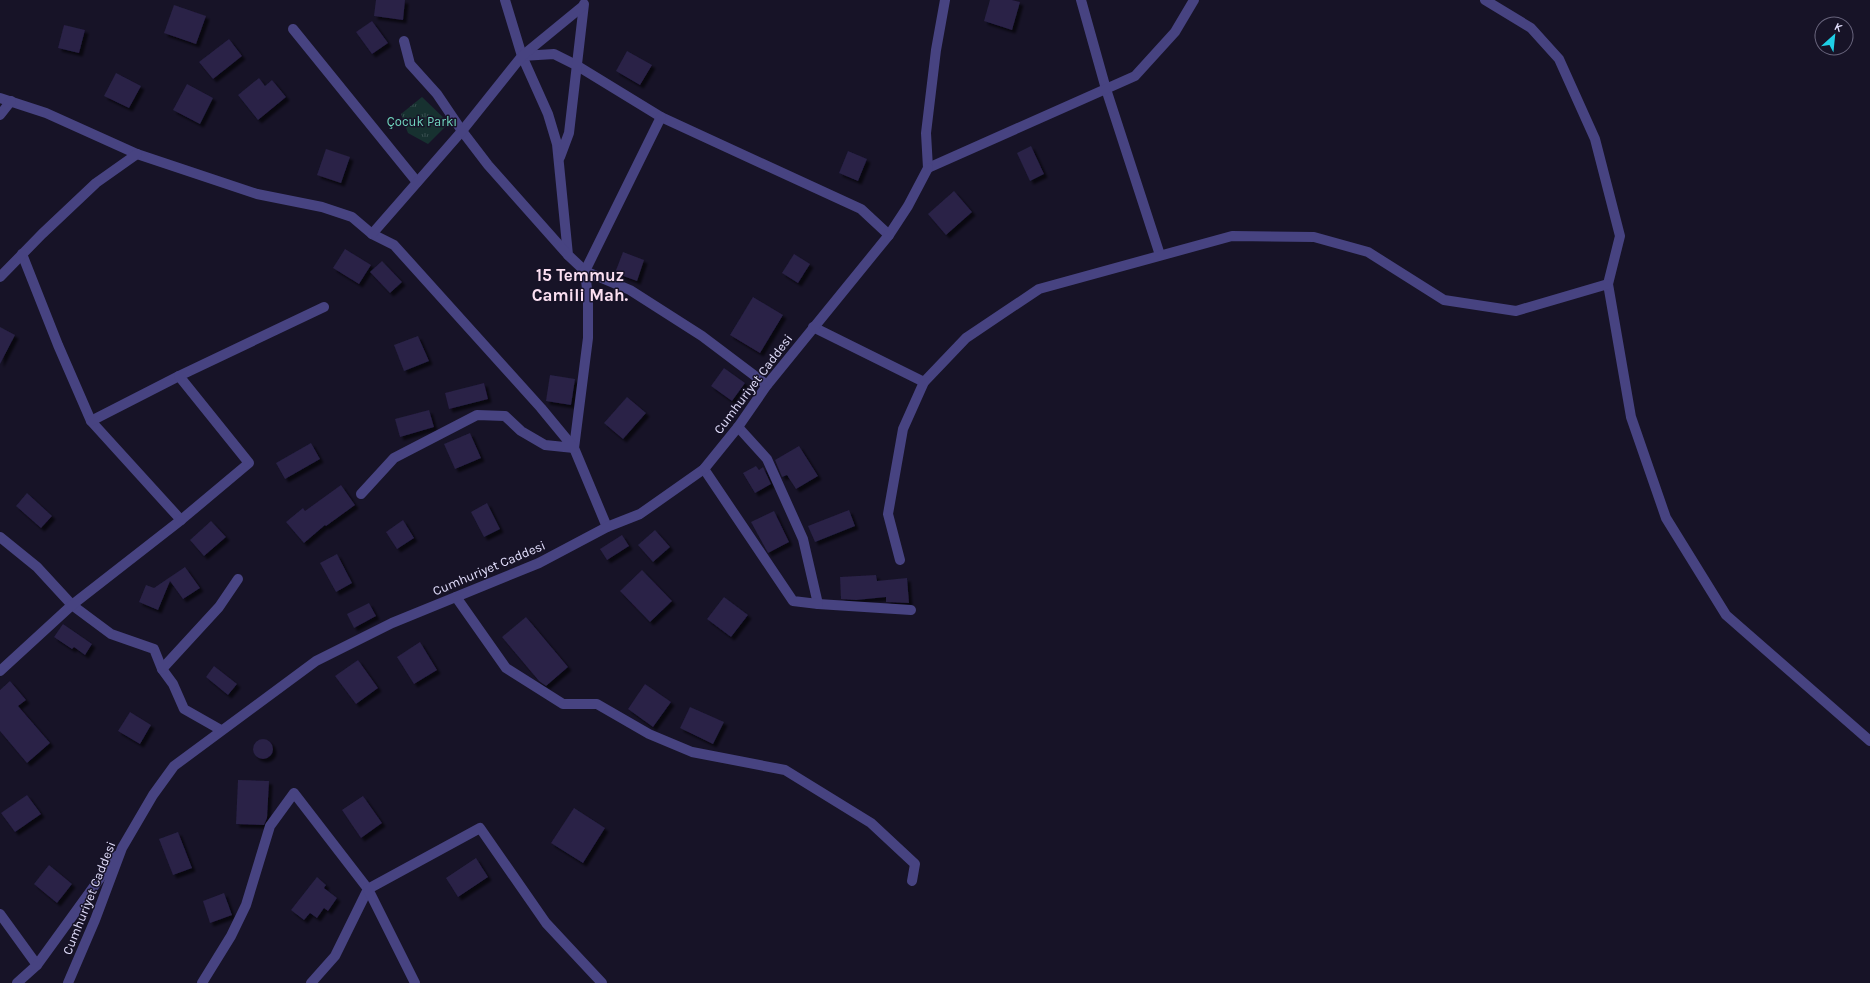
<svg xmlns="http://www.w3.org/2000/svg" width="1870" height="983" font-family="Karla,sans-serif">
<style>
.grass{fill:url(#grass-tufts)}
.building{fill:#292146;filter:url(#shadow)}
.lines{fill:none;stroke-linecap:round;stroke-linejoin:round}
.minor{stroke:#474381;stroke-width:10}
.labels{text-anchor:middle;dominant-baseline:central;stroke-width:3;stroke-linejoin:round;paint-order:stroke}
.park-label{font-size:13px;fill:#70d4bd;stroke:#171327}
.street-label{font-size:13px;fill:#e1ddfb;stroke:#171327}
.district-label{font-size:17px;font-weight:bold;fill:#fbdff1;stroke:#171327}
</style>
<defs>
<pattern id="grass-tufts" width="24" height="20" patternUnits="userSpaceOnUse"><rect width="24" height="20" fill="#173130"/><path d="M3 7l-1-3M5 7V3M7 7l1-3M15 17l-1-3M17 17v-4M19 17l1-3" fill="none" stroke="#384e4f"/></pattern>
<filter id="shadow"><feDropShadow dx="3.5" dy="3.5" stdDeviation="1" flood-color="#0009"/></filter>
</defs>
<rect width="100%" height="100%" fill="#171327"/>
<path class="grass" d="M422 97 449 123 428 144 408 133 401 114Z"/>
<g class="building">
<path d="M376 0H405L403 20 374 16Z"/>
<path d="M990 0H1012L1020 2 1012 30 984 21Z"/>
<path d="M174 5 206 16 196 44 164 33Z"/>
<path d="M372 21 388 43 372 54 356 32Z"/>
<path d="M64 25 85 30 79 53 58 48Z"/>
<path d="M229 39 242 56 213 79 199 62Z"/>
<path d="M627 51 652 65 640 85 616 71Z"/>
<path d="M116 73 141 86 129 108 104 96Z"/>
<path d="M259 78 265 86 272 80 286 97 258 120 238 95Z"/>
<path d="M187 84 213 98 200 124 173 110Z"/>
<path d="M1031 146 1044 174 1030 181 1017 153Z"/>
<path d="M326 149 350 157 341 183 317 175Z"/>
<path d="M848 151 867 159 858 181 839 173Z"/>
<path d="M954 191 972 212 946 235 928 214Z"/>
<path d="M345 249 371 265 359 284 333 268Z"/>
<path d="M623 252 644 260 637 281 615 273Z"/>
<path d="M794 254 810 264 798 283 782 273Z"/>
<path d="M382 261 402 282 390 293 370 272Z"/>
<path d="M753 297 783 315 760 353 730 335Z"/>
<path d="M0 327 15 335 0 364Z"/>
<path d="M418 336 429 361 404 371 394 345Z"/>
<path d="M724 368 745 383 732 401 711 386Z"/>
<path d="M550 375 575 379 571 405 546 401Z"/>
<path d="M484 383 488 399 449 409 445 393Z"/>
<path d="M627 397 646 413 623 439 604 423Z"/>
<path d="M429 410 434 427 400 437 395 419Z"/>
<path d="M470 433 481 458 455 469 444 444Z"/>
<path d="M311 443 320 459 285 479 276 463Z"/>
<path d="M799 446 818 476 796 489 787 475 782 477 775 460Z"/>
<path d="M756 466 759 470 763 467 771 484 755 493 743 473Z"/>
<path d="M341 485 355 505 326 526 325 525 304 543 286 522 303 508 305 511Z"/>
<path d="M27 493 52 516 41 528 16 506Z"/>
<path d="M487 503 500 529 484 537 471 512Z"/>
<path d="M849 510 855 526 815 542 808 526Z"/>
<path d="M774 511 789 542 768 553 751 522Z"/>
<path d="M403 520 414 538 397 549 386 532Z"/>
<path d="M211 521 226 537 204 556 190 540Z"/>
<path d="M655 530 670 547 653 562 638 545Z"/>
<path d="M622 535 629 546 607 560 600 549Z"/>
<path d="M337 554 352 583 336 592 320 563Z"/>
<path d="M185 567 200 588 183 599 170 581 158 610 139 602 146 585 154 588Z"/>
<path d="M642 570 672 601 650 622 620 591Z"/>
<path d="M876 575 877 581 907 578 909 603 886 602V597L856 600 841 599 840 577Z"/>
<path d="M724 597 748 615 731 637 707 619Z"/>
<path d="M369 603 376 616 354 628 347 614Z"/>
<path d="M526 617 568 667 546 686 539 681 502 637Z"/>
<path d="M63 624 92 644 85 655 74 647 72 649 54 637Z"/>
<path d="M420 642 437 670 414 684 397 657Z"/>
<path d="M358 660 378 688 356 704 335 676Z"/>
<path d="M214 666 237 684 228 695 206 677Z"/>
<path d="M10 681 26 700 18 706 50 743 27 763 0 731V690Z"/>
<path d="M645 684 671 702 653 727 628 709Z"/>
<path d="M690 707 724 722 713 744 680 728Z"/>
<path d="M130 712 151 725 140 744 118 731Z"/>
<circle cx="263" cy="749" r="10"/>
<path d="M238 780 269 781 267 818 264 825 236 824Z"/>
<path d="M27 795 41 814 15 832 1 813Z"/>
<path d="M363 796 382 823 361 838 342 810Z"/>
<path d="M574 808 605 828 583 863 551 843Z"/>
<path d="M178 832 192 868 173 875 159 839Z"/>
<path d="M476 858 488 877 458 897 446 878Z"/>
<path d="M49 865 72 884 57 903 34 884Z"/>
<path d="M317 877 326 885 324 888 337 898 328 911 324 908 317 918 310 913 304 920 291 910Z"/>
<path d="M224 893 232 915 210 923 203 901Z"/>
</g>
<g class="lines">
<g class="minor">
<path d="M505 0 522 56 548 114 557 144 568 255 585 271 588 298V338L574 448 607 527"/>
<path d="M1081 0 1106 89 1160 255"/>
<path d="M1485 0 1531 28 1559 59 1595 139 1620 236 1608 284 1631 417 1666 518 1726 615 1870 741"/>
<path d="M293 29 417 182"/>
<path d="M404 41 410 64 437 94 462 131 488 165 568 255"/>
<path d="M522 56 554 54 576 65 661 117 861 209 889 235"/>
<path d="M0 98 46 113 137 154 257 194 322 207 352 217 372 234 394 245 541 408 574 448 545 445 521 431 505 416 477 415 394 458 361 494"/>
<path d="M0 115 11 101"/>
<path d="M661 117 585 271 630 290 702 336 767 385"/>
<path d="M560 157 569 133 584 4"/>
<path d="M928 168 1135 76 1175 32 1194 0"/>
<path d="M928 168 926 133 936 50 945 0"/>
<path d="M372 234 462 131 522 56 583 6"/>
<path d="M22 254 58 345 91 421 181 520"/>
<path d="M0 277 42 234 96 183 137 154"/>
<path d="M813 327 924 382"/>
<path d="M91 421 179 376"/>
<path d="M738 427 767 459 803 539 818 604 911 610"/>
<path d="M704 469 793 601 818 604"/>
<path d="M0 537 37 567 72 605 111 634 154 649 162 669 173 684 184 709 221 730"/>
<path d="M900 560 888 514 903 429 924 382 966 338 1039 289 1232 236 1314 237 1368 252 1444 300 1516 311 1608 284"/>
<path d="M456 597 506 668 563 704H597L649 734 692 752 785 770 871 823 915 864 912 881"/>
<path d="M162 669 219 607 238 579"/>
<path d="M0 671 72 605 181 520 249 463 179 376 324 307"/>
<path d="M0 914 37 965"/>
<path d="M17 983 37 965 116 856"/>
<path d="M68 983 95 920 122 848 153 795 174 766 316 661 392 623 539 563 607 527 640 514 704 469 738 427 767 385 889 235 908 206 928 168"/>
<path d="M202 983 231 936 246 905 270 826 294 793 368 889 335 956 311 983"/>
<path d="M415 983 368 889 480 828 546 923 602 983"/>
</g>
</g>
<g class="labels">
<g class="park-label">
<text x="422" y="121">Çocuk Parkı</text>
</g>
<g class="street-label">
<text transform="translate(753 384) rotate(-53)">Cumhuriyet Caddesi</text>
<text transform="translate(489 568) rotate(-23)">Cumhuriyet Caddesi</text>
<text transform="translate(89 898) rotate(-68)">Cumhuriyet Caddesi</text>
</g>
<g class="district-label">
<text x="580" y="275">15 Temmuz<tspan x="580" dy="20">Camili Mah.</tspan></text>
</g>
</g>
<g transform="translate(1834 36) rotate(27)"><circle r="19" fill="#171327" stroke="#68647c"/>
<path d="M0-3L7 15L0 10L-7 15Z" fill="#1fcfe6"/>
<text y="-6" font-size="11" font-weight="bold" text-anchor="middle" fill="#e1ddfb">K</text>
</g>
</svg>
